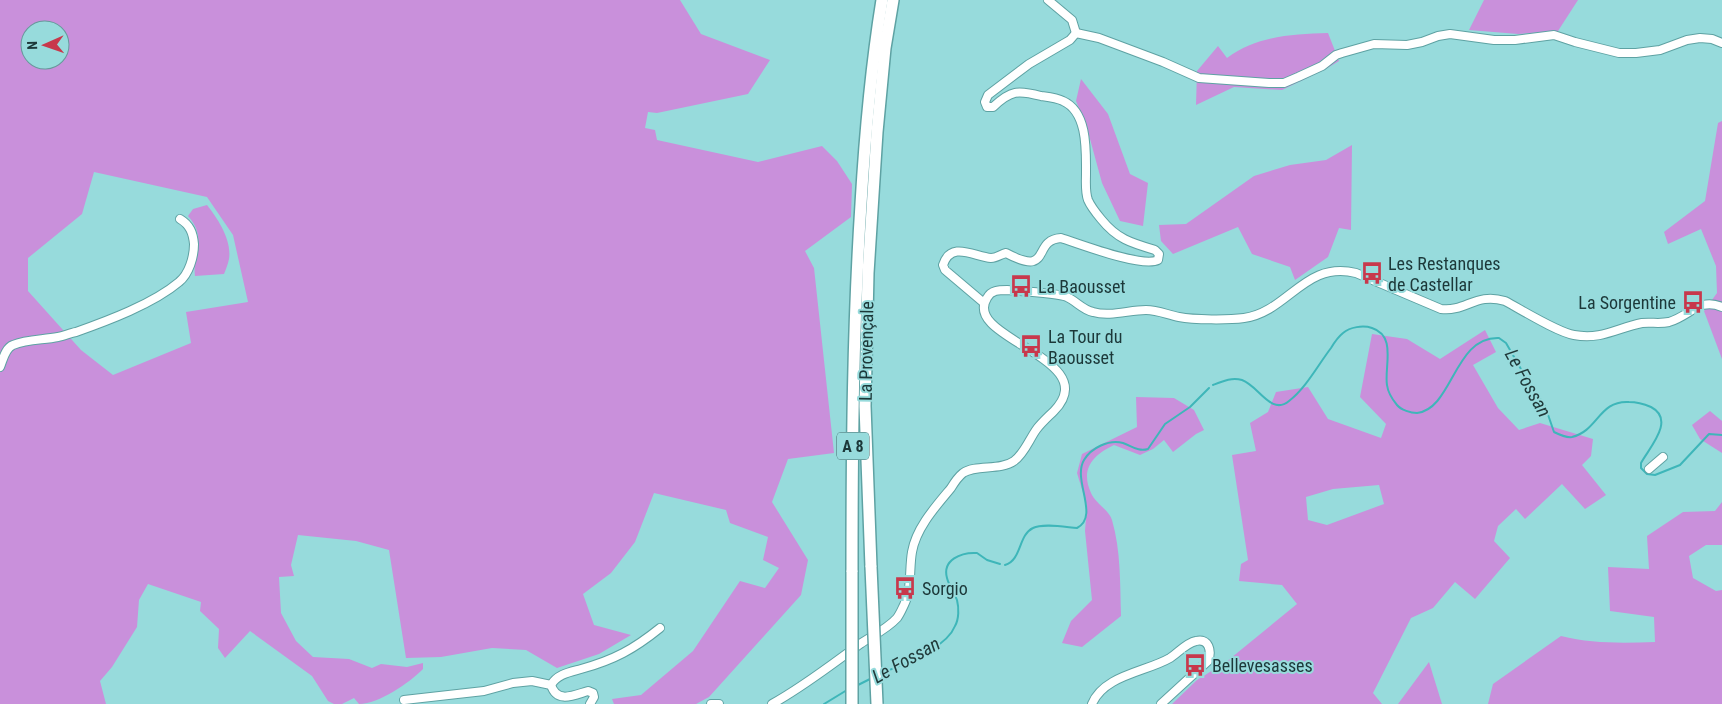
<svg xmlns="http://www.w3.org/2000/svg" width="1722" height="704" font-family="'Roboto Condensed',sans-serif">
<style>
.green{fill:#c990db;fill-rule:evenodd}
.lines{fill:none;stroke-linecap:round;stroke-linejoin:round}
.stream{stroke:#3eb6b9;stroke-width:2}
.minor-casing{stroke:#5ea2a3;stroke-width:10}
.highway-casing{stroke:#5ea2a3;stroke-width:14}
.minor{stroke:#fff;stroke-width:8}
.highway{stroke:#fff;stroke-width:11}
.highway-bridge-casing{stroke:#5ea2a3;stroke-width:14;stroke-linecap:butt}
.highway-bridge{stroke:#fff;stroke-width:11}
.labels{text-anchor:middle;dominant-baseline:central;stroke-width:4;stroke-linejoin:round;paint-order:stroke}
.shield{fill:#97dbdc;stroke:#41696a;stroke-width:1}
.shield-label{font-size:16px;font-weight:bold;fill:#1c3839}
.poi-label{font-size:18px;fill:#1c3839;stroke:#97dbdc;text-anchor:start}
.street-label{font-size:18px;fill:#1c3839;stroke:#97dbdc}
.water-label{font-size:19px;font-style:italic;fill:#203a3a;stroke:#97dbdc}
</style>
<rect width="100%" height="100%" fill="#97dbdc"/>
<g class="green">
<path d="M0 0H680L701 34 770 60 748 94 657 113 648 112 645 128 655 130 657 140 758 162 822 146 837 161 852 184 851 217 805 251 814 268 834 453 788 459 772 502 808 560 801 595 709 697 696 704H614L612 699 641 695 693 651 740 581 765 588 779 568 763 560 768 537 730 523 726 510 654 493 635 542 611 573 583 594 594 625 631 635 599 654 557 668 526 650 492 648 441 657 406 658 389 550 356 541 298 535 291 565 294 576 279 577 281 613 296 641 313 657 349 659 372 668 381 664 407 667 423 663V669C409 683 379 704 359 704L354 698 342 704H334L328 701 312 676 250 631 225 658 218 648 219 629 200 611 201 602 148 584 139 600 137 627 112 667 100 681 106 704H0ZM30 30H60V60H30ZM94 172 207 197 233 235 248 302 186 312 191 343 113 375 81 350 28 291V258L82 214Z"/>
<path d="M1484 0H1578L1558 31 1518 34 1469 30Z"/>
<path d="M1328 33 1339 61 1324 70 1282 90 1234 87 1196 105 1197 71 1218 46 1227 58C1257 36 1292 34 1328 33Z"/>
<path d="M1081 79 1108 114 1130 174 1148 183 1143 226 1120 221 1102 183 1087 128 1076 101Z"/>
<path d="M1722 121V359L1704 311 1717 293 1716 266 1701 229 1668 244 1664 232 1705 201 1718 123Z"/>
<path d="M1352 145 1351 230 1339 228 1328 257 1295 280 1290 267 1252 254 1238 227 1173 254 1161 241 1159 225 1186 224 1254 176 1290 165 1326 160Z"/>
<path d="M207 205C218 219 232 240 229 259 228 264 226 269 224 274L195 276C192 253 208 238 188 216L193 209Z"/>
<path d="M1485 330 1496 352 1473 365 1498 408 1519 430 1540 423 1593 439 1591 456 1582 465 1606 495 1585 509 1562 484 1525 519 1516 509 1498 526 1494 541 1510 558 1475 599 1455 582 1433 608 1411 618 1373 693 1382 704H1172L1197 680 1226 662 1297 604 1282 585 1239 581 1241 564 1248 560 1232 455 1256 451 1250 423 1268 412 1276 392 1308 387 1328 419 1381 438 1386 424 1360 397 1372 334 1407 339 1440 359ZM1379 485 1384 504 1327 525 1308 520 1306 497 1333 489Z"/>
<path d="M1136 397 1174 398 1194 410 1204 430 1196 434 1173 452 1164 440 1153 449 1140 455 1114 445C1093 455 1080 469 1091 493 1095 503 1109 510 1112 520 1121 551 1120 584 1121 616L1082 647 1062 643 1071 621 1092 600 1085 531 1087 506 1077 473 1082 454 1137 427Z"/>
<path d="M1710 411 1722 421V453L1700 439 1692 425Z"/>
<path d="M1722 502V545H1706L1689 556 1693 578 1716 591 1722 590V704H1488L1493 684 1561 636C1592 644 1624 643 1655 642L1654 617 1610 611 1608 567 1649 569 1647 536 1683 512 1715 511Z"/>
<path d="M1429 662 1442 704H1398Z"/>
</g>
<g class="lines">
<g class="stream">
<path d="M1213 385C1223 381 1232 377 1242 380 1259 386 1271 416 1289 401 1306 388 1318 365 1331 348 1334 343 1338 337 1343 333 1350 327 1363 325 1372 328 1397 336 1384 367 1387 385 1388 393 1392 399 1397 405 1401 410 1411 413 1417 413 1453 409 1454 336 1499 338L1506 343 1529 383 1545 406 1554 432C1560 435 1566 438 1572 437 1598 431 1599 400 1629 402 1637 402 1644 404 1651 407 1676 420 1649 448 1641 463V468L1647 474 1655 475 1680 465 1709 434 1722 435"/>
<path d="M1005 565C1022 560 1018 535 1033 528 1043 523 1065 527 1077 528 1100 516 1072 480 1084 460 1091 448 1109 439 1123 443 1132 446 1138 452 1148 449L1165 424 1190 407 1209 388"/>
<path d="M881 674C902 664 946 649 955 626 959 619 959 608 957 600 954 592 949 586 947 578 942 560 961 552 977 553L987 560 1000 564"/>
<path d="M856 686 872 678"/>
<path d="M824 704 847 690"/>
</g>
<defs>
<g id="minor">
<path d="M1048 0 1072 20 1076 33"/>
<path d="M1076 33 1099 38 1163 62 1199 78 1269 83H1284L1298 77 1322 66 1336 55 1342 53 1374 44 1407 45 1422 42 1438 36 1450 34 1494 40H1515L1554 35 1575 42 1619 53H1636L1660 50 1687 40 1700 38 1712 39 1722 43"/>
<path d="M984 303 945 270 943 265C951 240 975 257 991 258 997 258 1001 254 1006 253 1053 278 1031 240 1061 238 1080 244 1142 268 1158 260L1159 254 1155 250C1131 243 1117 239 1101 219 1096 213 1091 207 1088 200 1085 192 1086 182 1086 174 1086 151 1088 112 1063 101 1057 98 1048 97 1041 96 1018 90 1011 90 993 107H987L985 102 988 95 1029 64 1070 40 1076 33"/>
<path d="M0 367C3 360 5 348 13 345 27 339 43 340 58 337 64 336 70 333 76 332 107 321 153 304 179 282 189 274 194 257 194 244 193 233 190 225 180 219"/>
<path d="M1649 469 1663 457"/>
<path d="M404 700 484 691 513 683 532 681 551 685"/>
<path d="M590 704 594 697 593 693 588 691C574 695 557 704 551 685 557 674 570 672 581 669 614 660 634 649 660 628"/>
<path d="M711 704H719"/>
<path d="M772 704C803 687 831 665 860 644 872 636 887 629 897 618 900 614 902 609 904 605 912 589 909 569 912 552 916 528 936 506 951 488 954 483 958 477 963 473 976 464 1000 471 1014 461 1024 454 1029 440 1036 430 1041 423 1048 417 1054 411 1105 358 961 339 987 298 991 290 999 290 1007 290 1019 291 1059 293 1067 297 1076 301 1083 310 1093 312 1110 317 1129 310 1146 310 1158 310 1168 315 1179 317 1194 320 1229 320 1244 318 1288 312 1305 260 1356 273L1441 309C1466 312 1476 292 1505 301 1522 310 1557 332 1574 335 1602 340 1617 328 1642 323 1651 322 1660 324 1669 322 1690 316 1699 297 1722 307"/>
<path d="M1092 704C1104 675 1146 672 1170 658 1178 653 1186 643 1196 641 1209 638 1212 651 1208 661L1161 704"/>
</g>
<g id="highway">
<path d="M871 567 865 406 868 273 877 132 885 48 893 0"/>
<path d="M852 572C852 449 853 327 861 204 865 136 871 68 882 0"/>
</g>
</defs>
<use href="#minor" class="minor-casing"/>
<use href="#highway" class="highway-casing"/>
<use href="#minor" class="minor"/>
<use href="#highway" class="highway"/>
<defs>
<g id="highway-bridge">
<path d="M871 567 877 704"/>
<path d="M852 572V704"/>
</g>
</defs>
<use href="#highway-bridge" class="highway-bridge-casing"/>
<use href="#highway-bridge" class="highway-bridge"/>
</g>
<defs>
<symbol id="bus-bare" viewBox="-9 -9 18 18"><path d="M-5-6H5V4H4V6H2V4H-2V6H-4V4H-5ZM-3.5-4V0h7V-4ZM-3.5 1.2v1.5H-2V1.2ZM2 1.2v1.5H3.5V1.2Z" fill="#c8384c" stroke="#97dbdc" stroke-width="2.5" paint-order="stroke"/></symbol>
</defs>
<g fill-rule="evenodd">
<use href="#bus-bare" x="1356" y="257" width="32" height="32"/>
<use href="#bus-bare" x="1005" y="270" width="32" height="32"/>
<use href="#bus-bare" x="1677" y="286" width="32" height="32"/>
<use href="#bus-bare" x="1015" y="330" width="32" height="32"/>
<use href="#bus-bare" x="889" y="572" width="32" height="32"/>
<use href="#bus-bare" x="1179" y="649" width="32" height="32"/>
</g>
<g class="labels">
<rect class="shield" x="837" y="432.5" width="32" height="27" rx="4"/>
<g class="shield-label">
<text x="853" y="446">A 8</text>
</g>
<g class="poi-label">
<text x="1388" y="263">Les Restanques<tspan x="1388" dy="21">de Castellar</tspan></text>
<text x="1038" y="286">La Baousset</text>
<text x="1676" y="302" text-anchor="end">La Sorgentine</text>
<text x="1048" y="336">La Tour du<tspan x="1048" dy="21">Baousset</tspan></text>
<text x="922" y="588">Sorgio</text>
<text x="1212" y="665">Bellevesasses</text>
</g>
<g class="street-label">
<text transform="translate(866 351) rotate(-89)">La Provençale</text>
</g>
<g class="water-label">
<text transform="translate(1528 383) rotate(61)">Le Fossan</text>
<text transform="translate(906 660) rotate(-29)">Le Fossan</text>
</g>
</g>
<g transform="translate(45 45) rotate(268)"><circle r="24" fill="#97dbdc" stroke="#669a9b"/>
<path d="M0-4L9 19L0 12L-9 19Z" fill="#c8384c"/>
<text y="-8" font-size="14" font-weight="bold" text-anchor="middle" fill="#1c3839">N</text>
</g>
</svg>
